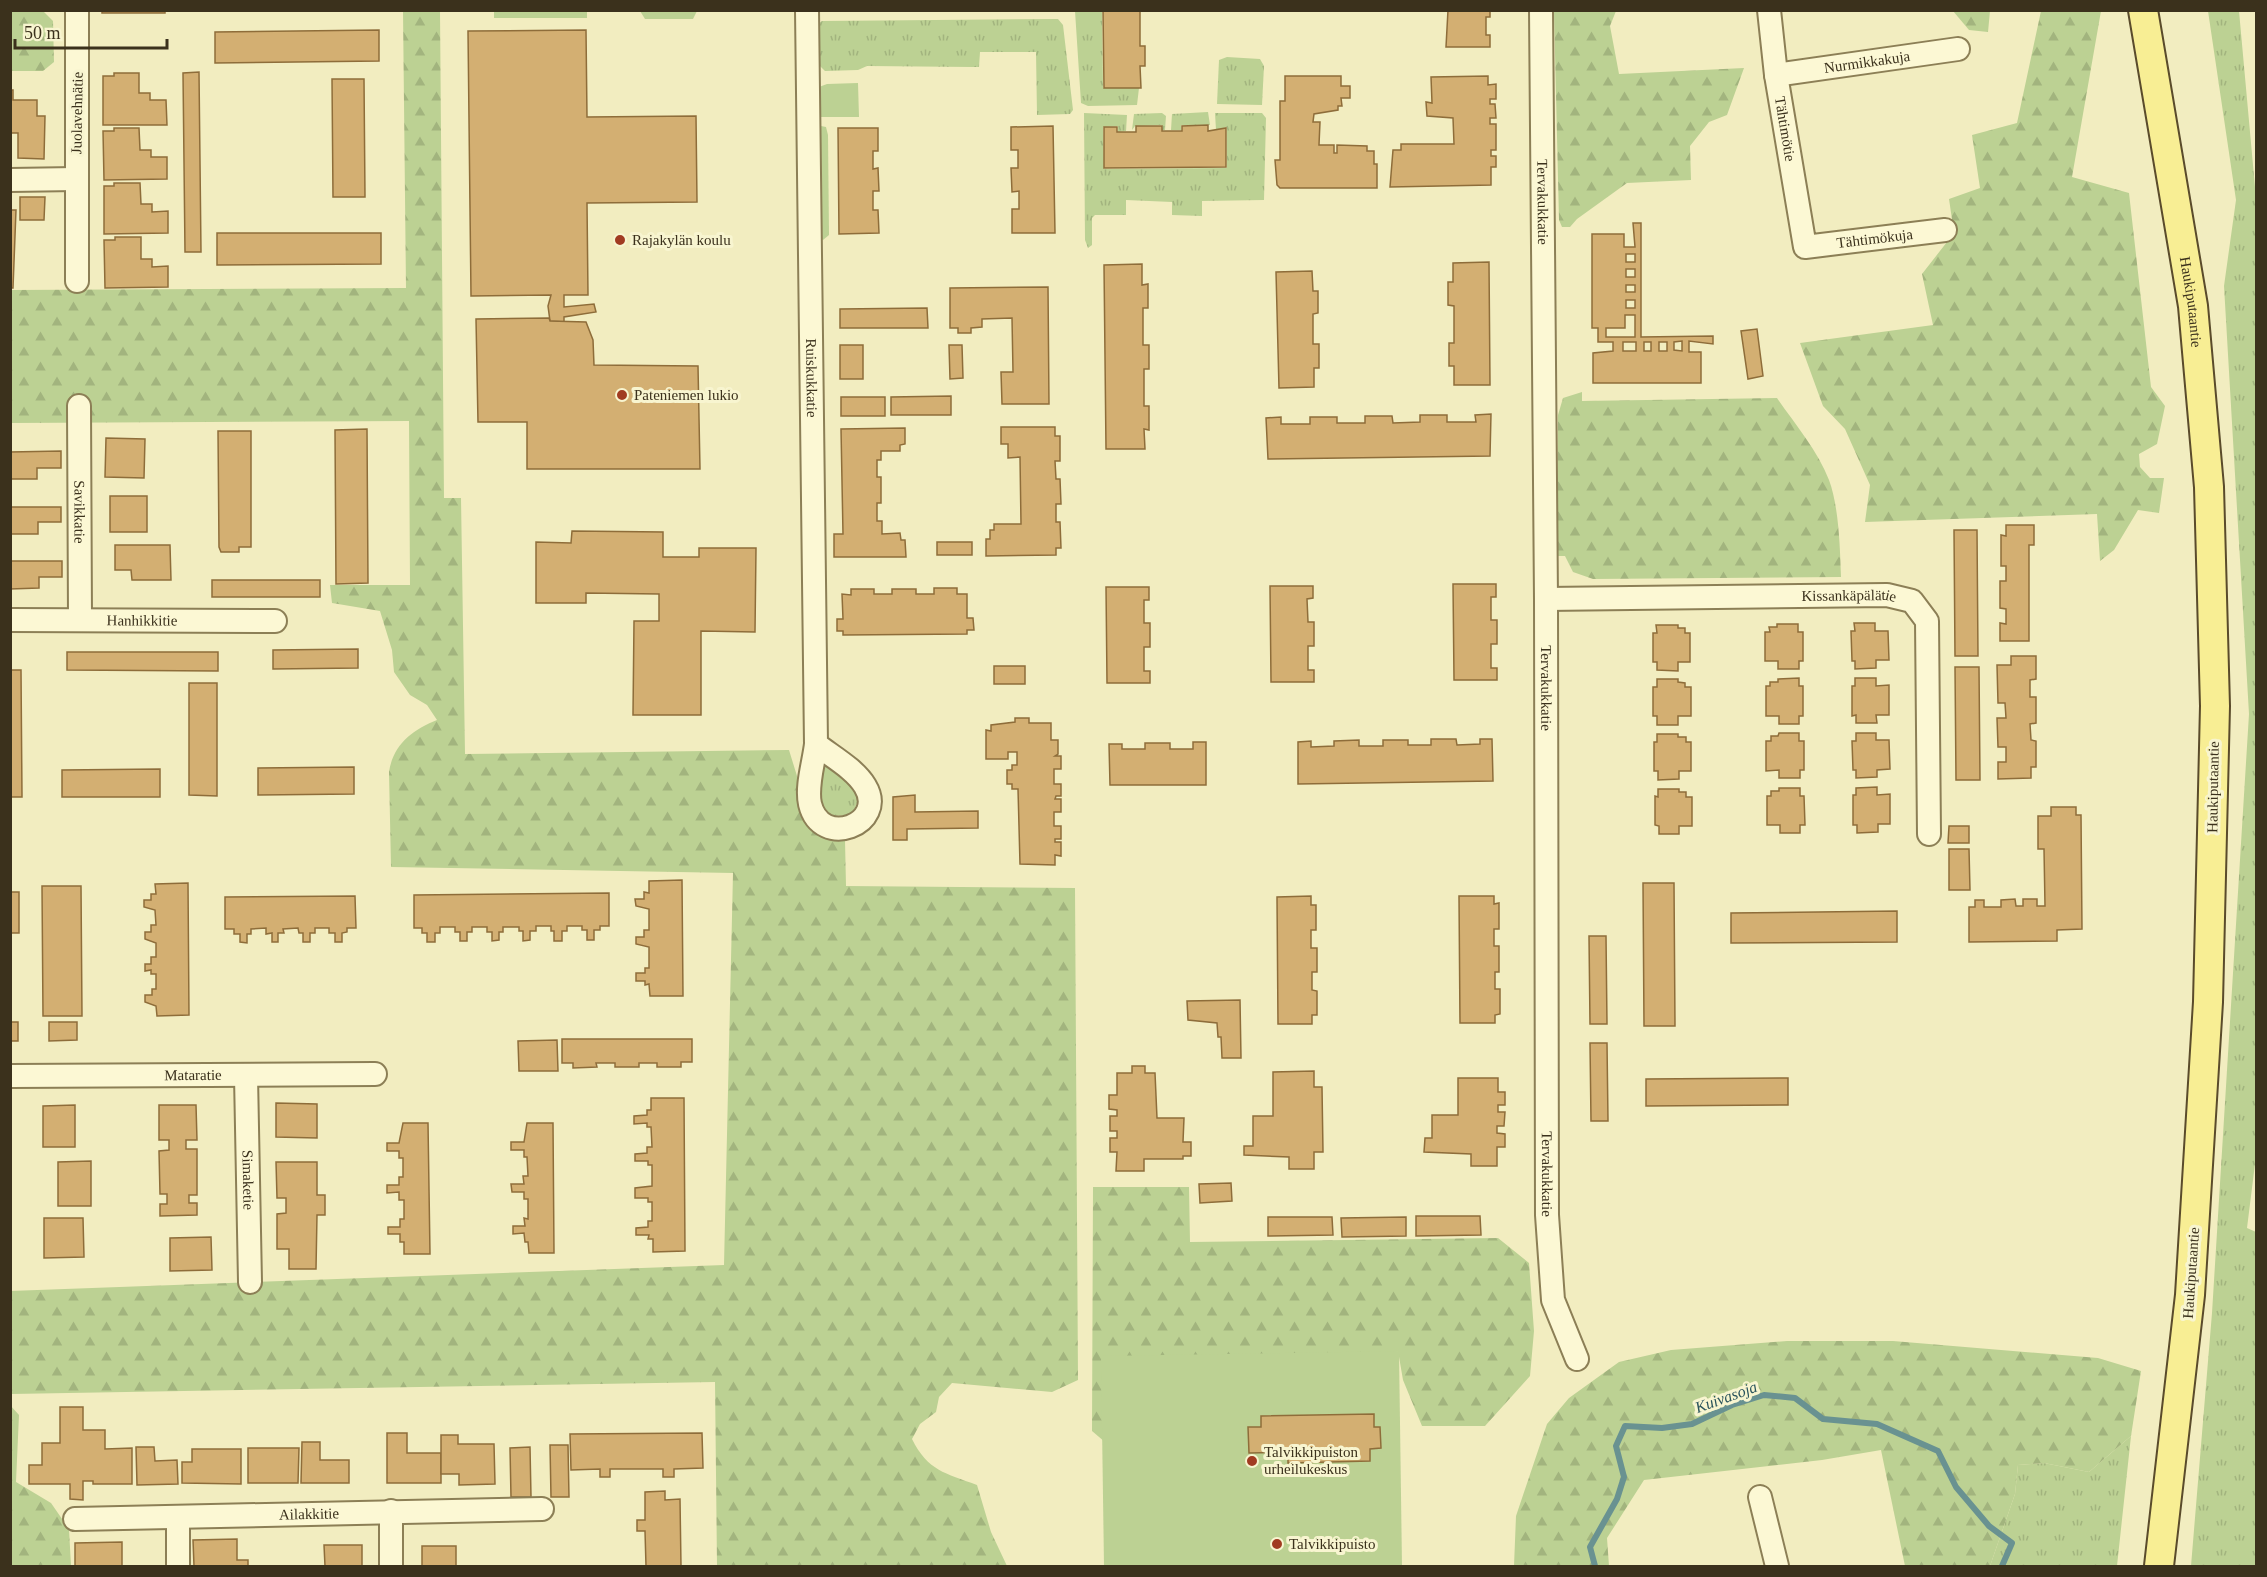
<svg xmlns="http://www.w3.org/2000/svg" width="2267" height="1577" font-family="'Times New Roman',serif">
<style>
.grass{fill:url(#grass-tufts)}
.forest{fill:url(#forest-firs)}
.park{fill:#bcd193}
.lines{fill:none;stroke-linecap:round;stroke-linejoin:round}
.stream{stroke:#699291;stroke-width:6}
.building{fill:#d3af72;stroke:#8e6d3a;stroke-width:1.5;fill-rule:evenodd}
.minor-casing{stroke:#8c7f56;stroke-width:26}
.major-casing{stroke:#5a4b2b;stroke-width:32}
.minor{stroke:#fcf8d4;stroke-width:22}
.major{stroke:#f8ee94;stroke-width:28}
.poi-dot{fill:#a13b21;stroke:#f8f5d0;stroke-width:2}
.labels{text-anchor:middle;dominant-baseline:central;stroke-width:6;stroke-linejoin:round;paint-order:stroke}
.street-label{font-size:15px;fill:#3b311c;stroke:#f8f5d0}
.poi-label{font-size:15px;fill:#3b311c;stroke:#f8f5d0;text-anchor:start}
.water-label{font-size:16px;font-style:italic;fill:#2a545c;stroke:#f8f5d0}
</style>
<defs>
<pattern id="grass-tufts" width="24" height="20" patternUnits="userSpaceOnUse" patternTransform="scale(1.5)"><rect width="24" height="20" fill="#bcd193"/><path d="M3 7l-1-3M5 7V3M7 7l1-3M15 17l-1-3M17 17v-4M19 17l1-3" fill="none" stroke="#a2b47e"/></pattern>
<pattern id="forest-firs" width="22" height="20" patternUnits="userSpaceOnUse" patternTransform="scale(1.5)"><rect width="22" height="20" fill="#bcd193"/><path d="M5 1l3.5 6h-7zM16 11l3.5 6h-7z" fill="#a2b47e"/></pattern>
</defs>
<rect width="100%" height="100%" fill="#f2edc0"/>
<g class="grass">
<path d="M640 11H697L693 19H645Z"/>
<path d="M1075 11H1102L1103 88H1139L1137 105 1088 106 1081 103Z"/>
<path d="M2239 11 2256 198V1156L2247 1228 2256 1232V1566H2191L2212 1313 2249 714 2224 286 2236 200 2208 11Z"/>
<path d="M1058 19 1063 25 1073 110 1070 114 1037 115 1036 52H980L979 67H972L867 66 858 70 825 71 818 64V24L822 21Z"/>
<path d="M1227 57 1260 59 1264 66 1262 105 1217 104 1219 60Z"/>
<path d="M1208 112 1210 125H1181V130H1171L1172 114Z"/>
<path d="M1084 113 1127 115 1126 131 1118 132V126L1103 127 1104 169 1227 168V127L1216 130 1215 113H1262L1266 118 1264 200 1202 201V216L1172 215V202L1126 200V215H1095L1092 218V245L1088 248 1085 240Z"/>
<path d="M1162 113 1166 116 1165 130H1162V125L1135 126 1132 130 1134 114Z"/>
<path d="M824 765 854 788 859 798 852 815 833 816C815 804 820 786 821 767Z"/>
<path d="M2131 1436 2117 1566H1990L2015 1494 2018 1465 2044 1463 2089 1472Z"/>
</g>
<g class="forest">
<path d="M403 11H440L444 498H461L465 754 789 750 801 789 835 839 845 840 846 886 1075 888 1078 1380 1052 1392 952 1383 939 1397 936 1412 920 1424 912 1439C928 1471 945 1473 977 1485L991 1532 1007 1566H717L715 1382 11 1394 10 1291 724 1265 733 873 391 867 389 772C393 745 412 730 437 720L427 705 410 695 394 672 392 650 380 611 332 603 330 585H410L409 421 11 423V290L406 288Z"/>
<path d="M1554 11H1616L1610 26 1619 74 1744 68 1727 115 1709 122 1690 146 1691 180 1627 183 1577 219 1570 227H1562L1559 220Z"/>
<path d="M1953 11H1990L1988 32 1969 30Z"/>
<path d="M2041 11H2101L2072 177 2129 193 2151 387 2165 406 2157 444 2139 454 2140 467 2150 478H2164L2159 513 2138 510 2114 550 2100 561 2097 514 1865 522 1870 485 1845 429 1823 406 1800 343 1933 325 1922 274 1954 233 1949 199 1980 188 1972 135 2017 123Z"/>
<path d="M11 12H44L53 21 54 62 43 71H11Z"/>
<path d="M1582 392V401L1777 398C1795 424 1818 451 1829 480 1839 507 1840 548 1841 577L1593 579 1573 572 1565 556H1557L1558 415 1563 398Z"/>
<path d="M1093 1187H1189L1190 1242 1498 1238 1529 1263 1534 1331 1530 1376 1485 1426H1422L1403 1380 1398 1351 1119 1454 1092 1431Z"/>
<path d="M1787 1341H1893L2098 1358 2141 1371 2131 1436 2089 1472 2044 1463 2018 1465 2015 1494 1990 1566H1905L1881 1450 1822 1460 1644 1480 1607 1538 1609 1566H1514L1516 1516 1547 1424 1569 1398 1619 1362 1671 1350Z"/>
<path d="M10 1405 19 1415 16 1482 51 1503 69 1529 71 1566H11Z"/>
</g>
<g class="park">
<rect x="494" y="11" width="93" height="7"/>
<path d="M858 83 859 117H819V87L827 84Z"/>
<path d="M821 126 826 127 828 135 829 235 823 240 820 238Z"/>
<path d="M1399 1351 1402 1566H1104L1101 1356Z"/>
</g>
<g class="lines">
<path class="stream" d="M1595 1566 1590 1547 1617 1499 1624 1477 1616 1446 1625 1426 1662 1428 1692 1424 1732 1405 1764 1395 1795 1398 1823 1419 1877 1424 1938 1451 1956 1487 1989 1526 2012 1543 2002 1566"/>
</g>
<g class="building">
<rect x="102" y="10" width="63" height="3"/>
<path d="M1103 10H1140V46H1145V66H1140L1141 88H1104Z"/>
<path d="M1448 10H1490V17H1486V35H1490V47H1446Z"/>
<path d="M379 30V61L215 63V32Z"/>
<path d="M586 30 587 117 696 116 697 202 587 203 588 295H564V307L594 304 596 312 564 317V322L550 321 548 306 551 295 471 296 468 31Z"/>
<path d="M199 72 201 252H185L183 73Z"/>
<path d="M114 73H139V93H150V100H166L167 125H103V76H114Z"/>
<path d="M1285 76H1341V86H1350V98H1341L1342 106H1338V110L1314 114 1313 122H1320L1319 145H1334V153H1337V145L1367 146V151H1374V164H1377V188H1280L1277 185 1275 160H1280V101H1285Z"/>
<path d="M1488 76V85L1496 84V99H1490V104H1495L1496 118H1490V124H1496V150H1491V156H1496V167H1491V185L1390 187 1393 150H1401V144H1454L1453 118 1427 116 1426 102 1432 103 1431 77Z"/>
<path d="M332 79H364L365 197H333Z"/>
<path d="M10 90H13V100H37V116H45L44 159 18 158V133H10Z"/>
<path d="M1208 125V131L1226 128V167L1104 168V127H1117V132H1136V126H1162V131H1182V126Z"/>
<path d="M1053 126 1055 233H1012V209H1019V191L1012 192 1011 168H1018V150H1011V127Z"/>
<path d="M114 128H139L140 150H151V157H167V179L104 180 103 131H114Z"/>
<path d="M838 128H878V151H873V169L878 168 879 191H873V210H878L879 233 839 234Z"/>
<path d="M114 183H140L141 204H152V212L168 211V233L104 234V186H114Z"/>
<path d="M20 197H45L44 220H20Z"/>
<path d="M10 210H16L13 288H10Z"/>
<path d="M1633 223H1641V337L1713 336V344L1689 341V352H1701V383H1593V353L1613 351V342H1598V328H1592V234H1624V247H1635ZM1626 254H1635V262H1626ZM1626 269H1635V277H1626ZM1626 285H1635V292H1626ZM1626 300H1635V308H1626ZM1625 315H1635V337H1606V328H1625ZM1682 341V351L1674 350V342ZM1623 342H1636V351H1623ZM1644 342H1651V351H1644ZM1659 342H1667V351H1659Z"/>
<path d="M217 233H381V264L217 265Z"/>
<path d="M115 237H141V259H152V267L168 266V287L105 288 104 240H115Z"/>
<path d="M1489 262 1490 385H1454V366H1449V343H1454V306L1448 305V282H1453V263Z"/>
<path d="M1142 264V285L1148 284V308H1143V345H1149V369H1144V406H1149V430L1144 429 1145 449H1106L1104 265Z"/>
<path d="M1312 271 1313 291H1318V313L1313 314V344H1319V368H1314V387L1279 388 1276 272Z"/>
<path d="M1048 287 1049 404H1002L1001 372H1013L1012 318 982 319V327L971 328V333H958V328H950V288Z"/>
<path d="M927 308 928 328H840V309Z"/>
<path d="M549 318 550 321 586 322 593 340 594 365 698 366 700 469H527V422H478L476 319Z"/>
<path d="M1757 329 1763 376 1748 379 1741 331Z"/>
<rect x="840" y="345" width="23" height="34"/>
<path d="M949 345H962L963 378 950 379Z"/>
<path d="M951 396V415H891V397Z"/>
<rect x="841" y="397" width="44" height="19"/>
<path d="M1491 414 1490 456 1268 459 1266 418 1281 417V424H1310V417H1337V423H1365V416H1392L1393 423 1420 422V415H1447V422H1476L1475 415Z"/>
<path d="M1001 427H1055V436H1060V461H1055L1056 479H1060L1061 504H1056V522H1060L1061 548H1056V555L986 556V539H990V530H994V524H1021L1020 457 1008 458V444H1001Z"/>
<path d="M905 428V444L900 445V451H881V460H877V477H881V503H877V521H882V534L900 533 901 540H905L906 557H834V534H843L841 429Z"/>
<path d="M367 429 368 583 336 584 335 430Z"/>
<path d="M218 431H251V547H239V552H221L219 547Z"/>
<path d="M106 438 145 439 144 478 105 477Z"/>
<path d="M61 451V468H37V479H10V452Z"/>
<rect x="110" y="496" width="37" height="36"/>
<path d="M10 507H61V522H38V534H10Z"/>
<path d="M2006 525H2034V545H2029V641H2000V623L2006 624V609L2000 608V581H2006V566H2001V535L2006 536Z"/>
<path d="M1954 530H1977L1978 656H1955Z"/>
<path d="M572 531 663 532V557H699V548H756L755 632 701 631V715H633L634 621H659V594L586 593V603H536V542L571 543Z"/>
<rect x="937" y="542" width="35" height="13"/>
<path d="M115 545H170L171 580H132L131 570H115Z"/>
<path d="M10 561H62V577H39V588L10 589Z"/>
<rect x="212" y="580" width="108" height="17"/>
<path d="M1453 584H1496V597H1491V620H1497V644H1491V668H1497V680H1454Z"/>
<path d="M1270 586H1313V598L1307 599 1308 622H1314V646H1308V670H1314V682H1271Z"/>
<path d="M1106 587H1149V600H1144V623H1150V647H1144V671H1150V683H1107Z"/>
<path d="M934 588H957V594H967V618H973L974 630H967V634L843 635V631H837V619H843L842 594 851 595V589H874V594H892V589H916V594H934Z"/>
<path d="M1854 623H1875V631H1888L1889 660H1876V668L1855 669V661H1852L1851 631H1855Z"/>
<path d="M1777 624H1798V632H1803V661H1799V669H1778V661H1765V632H1770L1769 627H1777Z"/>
<path d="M1656 625H1678V628H1685V633H1690V662H1678V671L1657 670V662H1653V633H1657Z"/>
<path d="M358 649V668L273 669V650Z"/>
<path d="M67 652H218V671L67 670Z"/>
<path d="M2011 656H2036V679L2030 680V697H2036V723L2030 724 2031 740 2036 741V767H2031V778L1998 779V762H2006V747H1998L1997 718H2006L2005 703H1998L1997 665H2011Z"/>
<rect x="994" y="666" width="31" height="18"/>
<path d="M1955 667H1979L1980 780H1956Z"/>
<path d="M10 670H21L22 797H10Z"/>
<path d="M1799 678V686H1803V716H1799V724H1779V716H1766V686H1770V682H1778V679Z"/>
<path d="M1855 678H1876V686L1889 685V715H1876L1877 723H1856V715L1852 716V686H1855Z"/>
<path d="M1657 679H1678V682L1685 683V687H1691V716H1678V725H1657V716H1653V687H1657Z"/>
<path d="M189 683H217V796L189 795Z"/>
<path d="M1015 718H1029V723H1051V740H1058V754L1055 756H1061V769H1054V784H1061V796H1056L1055 799H1061V812H1054V826H1061V839H1055V842H1061V856L1055 855V865L1020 864 1018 789H1012V784H1007V770H1012V765H1017V752H1008V759H986V730L991 731V725L1015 722Z"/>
<path d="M1779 733H1799V741H1804V770H1800V778H1779V770L1766 771V741H1771V736H1778Z"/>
<path d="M1856 733H1876V740H1889L1890 769 1877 770V777L1856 778V770H1853L1852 741H1856Z"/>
<path d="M1657 734H1678V737H1686V742H1691V771H1679V779L1658 780V771H1654V742H1657Z"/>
<path d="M1431 739H1456L1457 745 1480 744V739H1492L1493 781 1298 784V742L1311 741V747L1334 746V741L1359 740V746H1383V740H1408V745H1431Z"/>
<path d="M1193 742H1206V785H1110L1109 744H1122V749H1145V743H1170V749H1193Z"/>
<path d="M354 767V794L258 795V768Z"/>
<path d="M160 769V797H62V770Z"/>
<path d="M1877 787V795L1890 794V824H1878V832L1857 833V825H1853V795H1856V788Z"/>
<path d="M1779 788H1800V796H1804L1805 825H1800V833H1780V825H1767V796H1771V791H1779Z"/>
<path d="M1658 789H1679V792H1686V797H1692V826H1679V834H1659V826L1655 825V796L1658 797Z"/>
<path d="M915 795V812L978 811V828L907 829V840H893V797Z"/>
<path d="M2051 807H2076V815H2081L2082 929 2057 930V941L1969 942V907H1975V900H1984V907H2001V900L2015 899 2016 906H2023V899H2037V906H2045L2044 849H2038V816H2051Z"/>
<path d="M1949 826H1969V843H1948Z"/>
<path d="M1949 849H1969L1970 890H1949Z"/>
<path d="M682 880 683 996H650L649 984 645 985V981H636V973H645V968H649V947L636 944V937H644V930H649V909L636 906 635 899H644V892L649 893V881Z"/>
<path d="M188 883 189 1015 157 1016 156 1006 145 1002V995H152V989H156V974H151V970L145 971V964H151V957H156V943L145 939V932H151V925H156L155 910 144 907V900H151V894H156L155 884Z"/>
<path d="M1643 883H1674L1675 1026H1644Z"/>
<path d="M42 886H81L82 1016H43Z"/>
<rect x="10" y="892" width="9" height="41"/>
<path d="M609 893V926H600V930H594V940H587V930H582V926H567V931H562V941H554V931H551V926H536V931H530V940L523 941V931H519V927H503V932H499V940L492 941V932H487V927H472V932H467V941H460V932H455V927H440V933H435V942H427V933H422V928H414V895Z"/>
<path d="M355 896 356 928H347V932L342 933V942H335V933H329V928H315V933H310V942H303V933H299L298 928 283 929 284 933H278V942H272V933L266 934V928L251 929V934H247V943L240 942V934H234V929H225V897Z"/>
<path d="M1311 896V905H1316V930H1311V948H1317V972H1312V990L1317 991V1015H1312V1024H1278L1277 897Z"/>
<path d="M1459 896H1494V904L1499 903V929H1494V946H1499V972H1495V989H1500V1014L1495 1015V1023H1460Z"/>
<path d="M1897 911V942L1731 943V913Z"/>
<path d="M1589 936H1606L1607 1024H1590Z"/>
<path d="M1240 1000 1241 1058H1222L1221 1037H1218L1217 1023 1188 1020 1187 1001Z"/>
<rect x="10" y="1022" width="8" height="19"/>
<path d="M49 1022H77V1040L49 1041Z"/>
<path d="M562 1039H692V1062H681V1067H657V1063H639V1067H615V1063H596L597 1067 573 1068V1063H562Z"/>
<path d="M557 1040 558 1071H519L518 1041Z"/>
<path d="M1590 1043H1607L1608 1121H1591Z"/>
<path d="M1132 1066H1145V1073H1155L1157 1118H1184L1183 1142H1191V1156H1183V1159H1144V1171H1116L1117 1152H1110V1138H1117V1131H1110V1116H1117V1110L1109 1109V1095H1117V1073H1132Z"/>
<path d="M1314 1071V1087H1322L1323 1152H1314V1169H1289V1157L1244 1155V1146H1253V1116H1273V1072Z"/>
<path d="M1458 1078H1498V1092H1505V1105H1498V1112H1505L1504 1126H1497V1133L1505 1134V1147H1497V1166H1471V1154L1424 1152 1425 1138H1432V1115H1458Z"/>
<path d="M1788 1078V1105L1646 1106V1079Z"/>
<path d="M651 1098H684L685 1251 653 1252V1239H648L649 1235H636V1228L648 1227V1221H652V1202H648V1198H635V1188L652 1186V1165H648V1161H635V1154L647 1153V1147H652L651 1127H647V1123L634 1124V1116L647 1115V1110H651Z"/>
<path d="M276 1103 317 1104V1138L276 1137Z"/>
<path d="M75 1105V1147H43V1106Z"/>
<path d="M159 1105H196L197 1140H186V1149H197V1195H189V1203H197V1215L160 1216V1204H167V1194H160L159 1151 169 1150V1140H159Z"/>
<path d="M403 1123H428L430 1254H404V1242H400V1234H388V1227H400V1219H404V1200H399V1192L387 1193V1185H399V1177H403V1158H399V1151H387V1143H399Z"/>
<path d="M527 1123H553L554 1253H529L528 1242H525L524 1233 513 1234V1226H525L524 1218 528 1219V1199H524V1192H512L511 1184H524L523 1176H528L527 1157H524V1150H511V1142H524Z"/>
<path d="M91 1161V1206H58V1162Z"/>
<path d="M276 1162H317V1195H325V1215H317L316 1269H289V1249H277V1214L286 1213V1198H277Z"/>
<path d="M1231 1183 1232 1201 1200 1203 1199 1184Z"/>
<path d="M1416 1216H1480L1481 1235 1416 1236Z"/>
<path d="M1268 1217H1332L1333 1235 1268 1236Z"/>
<path d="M1406 1217V1236L1342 1237 1341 1218Z"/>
<path d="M44 1218H83L84 1257 44 1258Z"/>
<path d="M211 1237 212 1270 170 1271V1238Z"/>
<path d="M60 1407H83V1430H105V1449L132 1448V1484H93V1481H83V1500L70 1499V1484H29V1465H42V1443H60Z"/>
<path d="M1374 1414V1427H1380L1381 1448 1370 1449V1461L1288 1463V1452L1249 1453 1248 1427H1261V1416Z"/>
<path d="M387 1433H407V1453H441V1483H387Z"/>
<path d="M702 1433 703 1468 674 1469V1477H663V1469H610V1477H600V1469L571 1470 570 1434Z"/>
<path d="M441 1435H458V1444H494L495 1484 459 1485V1474H441Z"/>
<path d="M302 1442H320V1460H349V1483H301Z"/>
<path d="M550 1445H568L569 1497H551Z"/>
<path d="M136 1447H154L155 1461 177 1460 178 1484 137 1485Z"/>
<path d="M530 1447 531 1497H511L510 1448Z"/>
<path d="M248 1448H299L298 1483H248Z"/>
<path d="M192 1449H241V1484L182 1483V1462H192Z"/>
<path d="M665 1491V1500L680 1499 681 1566H646L645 1531H637V1520H645V1492Z"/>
<path d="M237 1539V1560H248V1566H194L193 1540Z"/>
<path d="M122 1542V1566H75V1543Z"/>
<path d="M324 1545H362V1566H325Z"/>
<rect x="422" y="1546" width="34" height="20"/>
</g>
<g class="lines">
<defs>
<g id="minor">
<path id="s1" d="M807 10 816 744C814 762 806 786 810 804 821 850 888 824 865 786 855 769 831 756 816 744"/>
<path id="s2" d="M1541 10 1546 599 1547 1215 1553 1300 1577 1359"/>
<path id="s3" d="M1769 10 1776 75 1805 247 1945 230"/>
<path id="s4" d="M1776 75 1958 49"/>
<path d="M10 180 76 179"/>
<path d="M77 281V10"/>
<path id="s5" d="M79 406 80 618"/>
<path id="s6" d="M1546 599 1887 595 1912 601 1927 621 1929 834"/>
<path id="s7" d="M10 620 275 621"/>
<path id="s8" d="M10 1076 375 1074"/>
<path id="s9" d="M246 1076 250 1282"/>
<path d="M1760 1497 1777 1566"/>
<path d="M391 1511V1566"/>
<path d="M178 1518V1566"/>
<path id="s10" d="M75 1519 542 1509"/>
</g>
<g id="major">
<path id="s11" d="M2143 10 2193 306 2209 487 2215 706 2208 1002 2190 1295 2159 1566"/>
</g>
</defs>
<use href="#minor" class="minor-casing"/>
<use href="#major" class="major-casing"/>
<use href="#minor" class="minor"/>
<use href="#major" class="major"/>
</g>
<g class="poi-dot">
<circle cx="620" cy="240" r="6"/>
<circle cx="622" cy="395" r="6"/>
<circle cx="1252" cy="1461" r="6"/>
<circle cx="1277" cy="1544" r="6"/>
</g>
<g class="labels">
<g class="street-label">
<text stroke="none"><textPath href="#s4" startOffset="92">Nurmikkakuja</textPath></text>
<text transform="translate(77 113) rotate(-89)">Juolavehnätie</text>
<text stroke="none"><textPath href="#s3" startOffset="120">Tähtimötie</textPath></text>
<text stroke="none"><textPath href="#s2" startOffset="192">Tervakukkatie</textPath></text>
<text stroke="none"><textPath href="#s3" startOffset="310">Tähtimökuja</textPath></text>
<text stroke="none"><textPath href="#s11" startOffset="296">Haukiputaantie</textPath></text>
<text stroke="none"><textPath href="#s1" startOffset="368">Ruiskukkatie</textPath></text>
<text stroke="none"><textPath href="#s5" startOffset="106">Savikkatie</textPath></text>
<text stroke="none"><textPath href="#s6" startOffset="303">Kissankäpälätie</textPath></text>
<text stroke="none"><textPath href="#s7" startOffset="132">Hanhikkitie</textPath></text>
<text stroke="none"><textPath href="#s2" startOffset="678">Tervakukkatie</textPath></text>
<text transform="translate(2213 787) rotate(-89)">Haukiputaantie</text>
<text stroke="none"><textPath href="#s8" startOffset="183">Mataratie</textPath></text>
<text stroke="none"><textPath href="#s2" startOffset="1164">Tervakukkatie</textPath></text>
<text stroke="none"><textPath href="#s9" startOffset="104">Simaketie</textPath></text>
<text transform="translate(2191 1273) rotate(-86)">Haukiputaantie</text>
<text stroke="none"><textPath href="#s10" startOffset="234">Ailakkitie</textPath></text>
</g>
<g class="poi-label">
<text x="632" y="240">Rajakylän koulu</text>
<text x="634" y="395">Pateniemen lukio</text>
<text x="1264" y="1452">Talvikkipuiston<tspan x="1264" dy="17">urheilukeskus</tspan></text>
<text x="1289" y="1544">Talvikkipuisto</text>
</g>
<g class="water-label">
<text transform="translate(1726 1397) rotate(-20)">Kuivasoja</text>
</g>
</g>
<rect width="2267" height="1577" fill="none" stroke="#3b311c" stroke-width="24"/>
<path d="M15 39v9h152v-9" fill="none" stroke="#3b311c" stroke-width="3"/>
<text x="24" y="39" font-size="18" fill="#3b311c" stroke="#f8f5d0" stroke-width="4.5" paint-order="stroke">50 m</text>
</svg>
